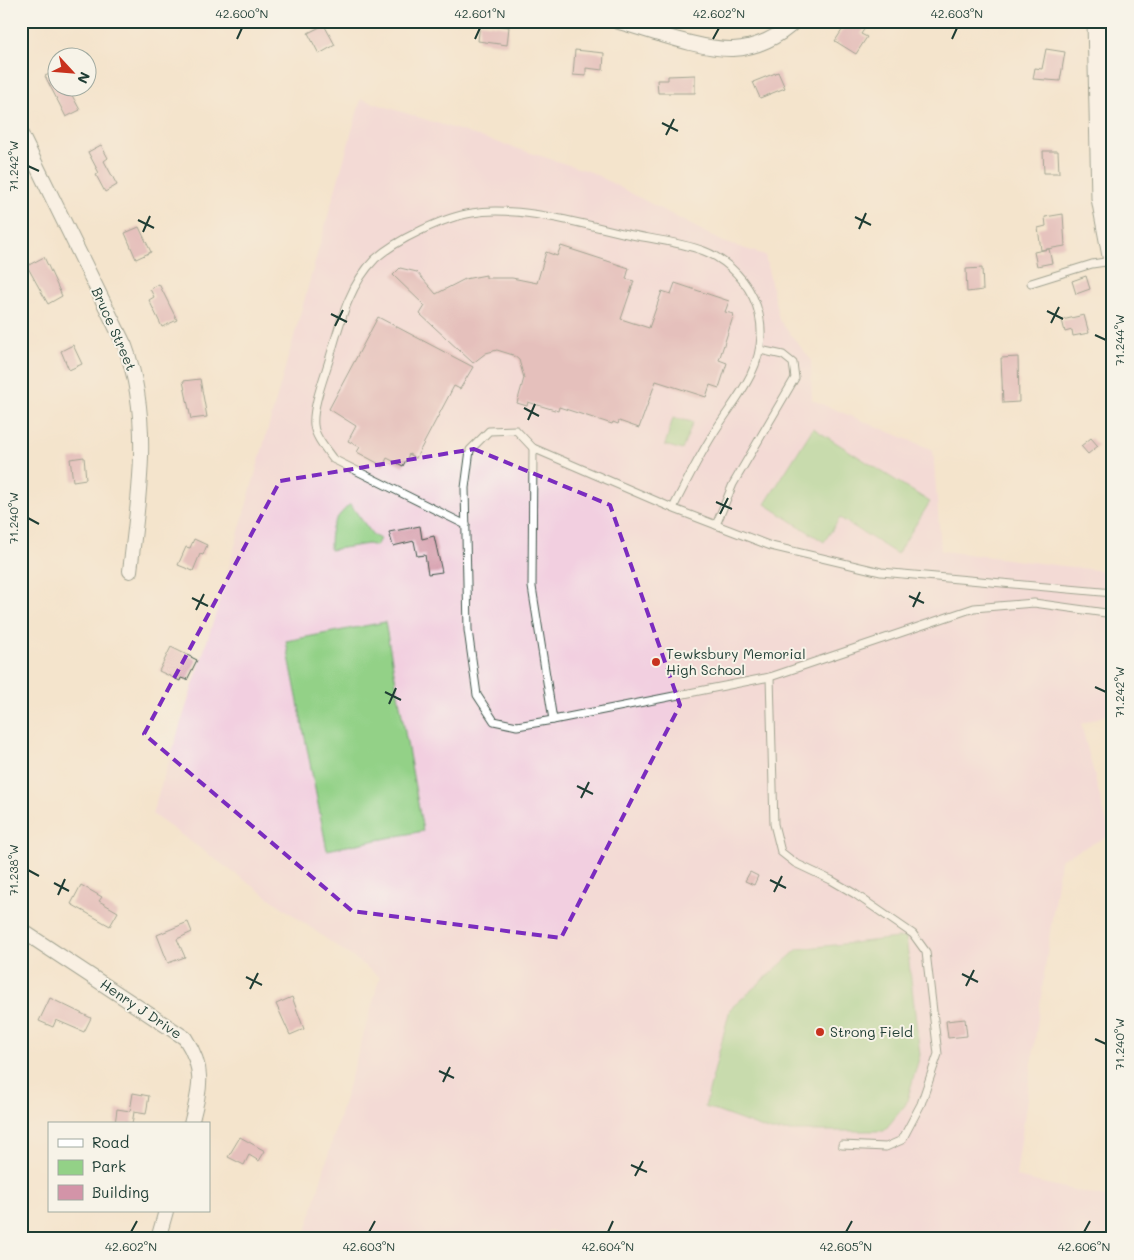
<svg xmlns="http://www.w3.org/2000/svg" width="1134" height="1260" font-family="Mali,sans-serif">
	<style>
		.built { fill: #f2cfe0 }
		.green { fill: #93d187; stroke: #59875e }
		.building { fill: #d394a8 }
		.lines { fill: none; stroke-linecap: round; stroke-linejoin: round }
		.lane-casing { stroke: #3f564b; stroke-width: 9 }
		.street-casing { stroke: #3f564b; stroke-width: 16 }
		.secondary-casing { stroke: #3f564b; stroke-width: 21 }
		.lane { stroke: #fff; stroke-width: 7 }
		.street { stroke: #fff; stroke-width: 14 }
		.secondary { stroke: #fff; stroke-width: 19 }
		.marked { fill: none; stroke: #7b2cbf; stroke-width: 4; stroke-dasharray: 10 6; stroke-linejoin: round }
		.ticks { fill: none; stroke: #1f3d34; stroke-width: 2 }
		.poi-dot { fill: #c8321e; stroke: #f7f3e8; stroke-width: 2 }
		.labels { text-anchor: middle; stroke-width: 4; stroke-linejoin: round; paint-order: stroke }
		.street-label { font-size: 14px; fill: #1f3d34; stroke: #f7f3e8 }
		.poi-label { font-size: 14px; fill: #1f3d34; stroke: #f7f3e8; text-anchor: start }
		.neatline { fill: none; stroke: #1f3d34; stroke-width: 2 }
		.ticks-label { font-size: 12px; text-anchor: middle; fill: #1f3d34 }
	</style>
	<rect width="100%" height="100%" fill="#f7f3e8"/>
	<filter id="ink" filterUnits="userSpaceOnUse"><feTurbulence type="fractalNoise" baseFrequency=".02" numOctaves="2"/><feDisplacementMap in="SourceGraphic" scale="10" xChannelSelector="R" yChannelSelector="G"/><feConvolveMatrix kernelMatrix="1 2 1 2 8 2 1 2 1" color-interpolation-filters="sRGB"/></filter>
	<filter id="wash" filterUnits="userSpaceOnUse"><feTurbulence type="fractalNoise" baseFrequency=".0096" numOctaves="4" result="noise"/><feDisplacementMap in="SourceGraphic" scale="20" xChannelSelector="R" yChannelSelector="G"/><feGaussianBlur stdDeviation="1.12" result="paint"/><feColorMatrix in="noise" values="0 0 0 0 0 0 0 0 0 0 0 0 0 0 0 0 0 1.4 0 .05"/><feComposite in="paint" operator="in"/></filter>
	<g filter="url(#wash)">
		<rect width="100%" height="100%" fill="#f4e4cc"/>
		<!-- built -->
		<path class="built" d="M361,99L591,172L723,242L765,255L779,320L811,360L812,400L933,450L941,551L1113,572V712L1081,724L1110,835L1060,860L1016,1177L1113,1199V1239H581L548,1230L545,1239H304L380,977L152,814L216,613Z"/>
		<!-- green -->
		<g class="green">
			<path d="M673,418L693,422L682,450L665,445Z"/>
			<path d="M813,428L930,502L897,554L840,518L824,542L765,504Z"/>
			<path d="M350,504L373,535L380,539L376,546L368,544L330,550C330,525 333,521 350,504Z"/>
			<path d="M385,622L423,831L327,850L286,641Z"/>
			<path d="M906,937L920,1055L906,1104L884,1131H771L705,1107L730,1009L798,949Z"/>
		</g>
		<g id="blocks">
			<!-- building -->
			<g class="building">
				<path d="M848,21H854L865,28L861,34L867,37L856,54L835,41Z"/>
				<path d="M480,23L509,27L507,45L478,41Z"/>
				<path d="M324,25L335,45L319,54L308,33Z"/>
				<path d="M1046,49L1065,52L1060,81L1033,79L1035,68L1042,69Z"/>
				<path d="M575,50L604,53L603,70L586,68V76L573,75Z"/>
				<path d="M58,70V88H68L80,110L66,117L45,76Z"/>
				<path d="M778,72L785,88L760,98L753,82Z"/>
				<path d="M695,75V93H658L657,80H668V76Z"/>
				<path d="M101,145L108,158L104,161L117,185L105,192L96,175L99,173L88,152Z"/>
				<path d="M1043,151H1058L1059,173H1044Z"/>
				<path d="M1063,214L1065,246L1041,250L1038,228L1046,226L1045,217Z"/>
				<path d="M139,227L151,252L136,259L125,233Z"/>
				<path d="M561,246L629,268L626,279L634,281L621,319L649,328L662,291L671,294L675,283L729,301L725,312L734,314L719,360L727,363L719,388L710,385L706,397L656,381L639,428L619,421L618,424L613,422L612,424L559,407L558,411L528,402L527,406L517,403L524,378L519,360L513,355L497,350L486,353L473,363L420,314L425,306L393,275L400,268L417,272L436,294L465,279L486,275V278H512L537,283L546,252L557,256Z"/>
				<path d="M1049,249L1052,263L1037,266L1034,252Z"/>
				<path d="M44,257L62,296L48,304L27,266Z"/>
				<path d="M982,268L983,290L967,292L966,269Z"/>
				<path d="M1086,276L1090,289L1076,294L1072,281Z"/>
				<path d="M159,284L177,320L162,327L149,300L154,297L150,289Z"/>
				<path d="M1084,315L1089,333L1073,336L1072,330L1065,332L1062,320Z"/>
				<path d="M378,317L473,367L460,389L454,386L416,458L409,454L403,466L387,458L383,466L357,452L360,447L348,441L356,426L329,409Z"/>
				<path d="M73,345L82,364L69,370L61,351Z"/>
				<path d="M1018,357L1019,402L1003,403L1001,358Z"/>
				<path d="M200,379L207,417L191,419L183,381Z"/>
				<path d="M1091,438L1098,446L1088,454L1081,446Z"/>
				<path d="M84,457L86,479L73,481L70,459Z"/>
				<path d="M420,526L422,539L434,536L442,572L428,574L425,555L417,556L414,541L393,546L389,532Z"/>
				<path d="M194,539L207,545L203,555L200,554L193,571L178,565L186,547L190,548Z"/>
				<path d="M171,647L197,660L187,680L181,678L180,681L159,671Z"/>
				<path d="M750,872L758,876L754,885L745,881Z"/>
				<path d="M81,885L102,897L99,901L118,912L110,926L71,904Z"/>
				<path d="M188,922L192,932L177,939L185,957L168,963L157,935Z"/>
				<path d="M292,997L304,1029L290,1035L276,1004Z"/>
				<path d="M50,998L91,1018L84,1032L56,1020L53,1027L39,1021Z"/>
				<path d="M965,1019L967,1036L948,1038L946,1021Z"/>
				<path d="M133,1093L149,1096L146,1114L134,1112L132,1124H115L117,1109L130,1111Z"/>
				<path d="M240,1137L265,1151L259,1161L249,1155L244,1165L228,1157Z"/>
			</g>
		</g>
	</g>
	<g filter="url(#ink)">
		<use href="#blocks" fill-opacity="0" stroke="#3f564b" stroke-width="1"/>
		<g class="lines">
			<defs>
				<g id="lane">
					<path d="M1031,283L1092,264L1112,261"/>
					<path d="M533,448L516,430L489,431L470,450L465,488L468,630L477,695L494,721L517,726L553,720"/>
					<path d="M466,525L333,459C326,449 315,437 314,425C312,407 325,375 330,357C340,323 349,285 375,259C396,240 444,217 472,213C517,205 582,224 627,234C652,239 680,242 704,251C712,254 723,261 730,267C749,284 762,308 761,335C760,374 734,400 715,431C699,456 686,482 673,508"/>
					<path d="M716,525L733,484L795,378L793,363L783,355L760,350"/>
					<path d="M1113,593L881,572L771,546L677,510L533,448L532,587L553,720L770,677L974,608L1034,603L1113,614"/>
					<path d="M770,677L774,824L781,852L795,863L831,880L855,894L913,934L926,952L938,1054L921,1104L902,1140L886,1147L842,1145"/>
				</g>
				<g id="street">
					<path d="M616,21C649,30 700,50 733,49C756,48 779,37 795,21"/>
					<path d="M21,134L125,346C152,419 139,496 130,571"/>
					<path d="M21,930L185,1038C206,1070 200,1089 191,1124"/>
					<path d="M158,1239L166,1211"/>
				</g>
				<path id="secondary" d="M1097,21L1101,198L1113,261"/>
			</defs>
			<!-- lane casing -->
			<use href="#lane" class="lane-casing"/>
			<!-- street casing -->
			<use href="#street" class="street-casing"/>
			<!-- secondary casing -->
			<use href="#secondary" class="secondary-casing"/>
			<!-- lane -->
			<use href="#lane" class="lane"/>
			<!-- street -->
			<use href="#street" class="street"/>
			<!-- secondary -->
			<use href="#secondary" class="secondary"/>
		</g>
	</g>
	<!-- marked area -->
	<path d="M0 0H1134V1260H0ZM474,449L610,505L680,705L561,938L352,911L144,734L280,481Z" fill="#f4e4cc" fill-opacity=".55" fill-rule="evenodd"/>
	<path class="marked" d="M474,449L610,505L680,705L561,938L352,911L144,734L280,481Z"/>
	<!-- ticks -->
	<path class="ticks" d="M237,39L242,28M475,39L480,28M713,39L719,28M952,39L957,28M662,123L678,131M666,135L674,119M28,166L39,171M855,217L871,225M138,220L154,228M859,229L866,213M143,232L150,216M1047,311L1063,319M331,314L347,322M1051,323L1059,307M335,326L343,310M1095,335L1106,340M524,408L539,416M528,420L535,404M716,502L732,509M720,514L728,498M28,518L39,524M909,596L924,603M192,598L208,606M913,607L920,592M196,610L204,594M1095,687L1106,692M385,692L401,700M389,704L396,688M577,786L593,794M581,798L589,782M28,870L39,876M770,880L786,888M54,883L69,891M774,892L782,876M58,895L65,879M962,974L978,982M246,977L262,985M966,986L974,970M250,989L258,973M1095,1039L1106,1044M439,1071L454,1078M443,1082L450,1067M631,1165L647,1172M635,1176L643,1161M131,1232L137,1221M369,1232L375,1221M608,1232L613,1221M846,1232L852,1221M1084,1232L1090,1221"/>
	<!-- markers -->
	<g class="poi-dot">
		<circle cx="656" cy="662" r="5"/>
		<circle cx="820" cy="1032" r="5"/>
	</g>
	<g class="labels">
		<!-- street labels -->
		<g class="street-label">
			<text transform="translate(114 329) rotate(66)" y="5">Bruce Street</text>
			<text transform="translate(141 1009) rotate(34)" y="5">Henry J Drive</text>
		</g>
		<!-- poi labels -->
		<g class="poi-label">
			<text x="666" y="659">Tewksbury Memorial<tspan x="666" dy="16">High School</tspan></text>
			<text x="830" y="1037">Strong Field</text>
		</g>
	</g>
	<!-- margin -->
	<rect width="1134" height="1260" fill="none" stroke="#f7f3e8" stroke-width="55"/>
	<!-- legend -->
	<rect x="48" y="1122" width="162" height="90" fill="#f7f3e8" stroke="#a1aaa0"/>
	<rect x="58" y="1139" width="25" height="8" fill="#ffffff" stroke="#a1aaa0"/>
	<text x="92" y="1148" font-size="15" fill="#1f3d34">Road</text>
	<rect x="58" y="1160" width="25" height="15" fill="#93d187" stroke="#a1aaa0"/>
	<text x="92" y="1172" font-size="15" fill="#1f3d34">Park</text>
	<rect x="58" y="1185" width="25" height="15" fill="#d394a8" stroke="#a1aaa0"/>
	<text x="92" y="1198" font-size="15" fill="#1f3d34">Building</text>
	<!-- north arrow -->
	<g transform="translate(72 72) rotate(116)"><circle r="24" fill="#f7f3e8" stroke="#a1aaa0"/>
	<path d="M0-4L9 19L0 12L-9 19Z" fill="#c8321e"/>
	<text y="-8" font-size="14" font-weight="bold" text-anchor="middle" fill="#1f3d34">N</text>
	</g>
	<rect x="28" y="28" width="1078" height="1204" class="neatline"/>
	<g class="ticks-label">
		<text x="242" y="18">42.600°N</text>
		<text x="480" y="18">42.601°N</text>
		<text x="719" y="18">42.602°N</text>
		<text x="957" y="18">42.603°N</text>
		<text transform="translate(14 166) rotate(-90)" y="4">71.242°W</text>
		<text transform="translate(1120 340) rotate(-90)" y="4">71.244°W</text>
		<text transform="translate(14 518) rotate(-90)" y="4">71.240°W</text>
		<text transform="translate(1120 692) rotate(-90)" y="4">71.242°W</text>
		<text transform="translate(14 870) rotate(-90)" y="4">71.238°W</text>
		<text transform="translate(1120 1044) rotate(-90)" y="4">71.240°W</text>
		<text x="131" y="1251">42.602°N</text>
		<text x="369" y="1251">42.603°N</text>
		<text x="608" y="1251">42.604°N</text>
		<text x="846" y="1251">42.605°N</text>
		<text x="1084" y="1251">42.606°N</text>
	</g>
</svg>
